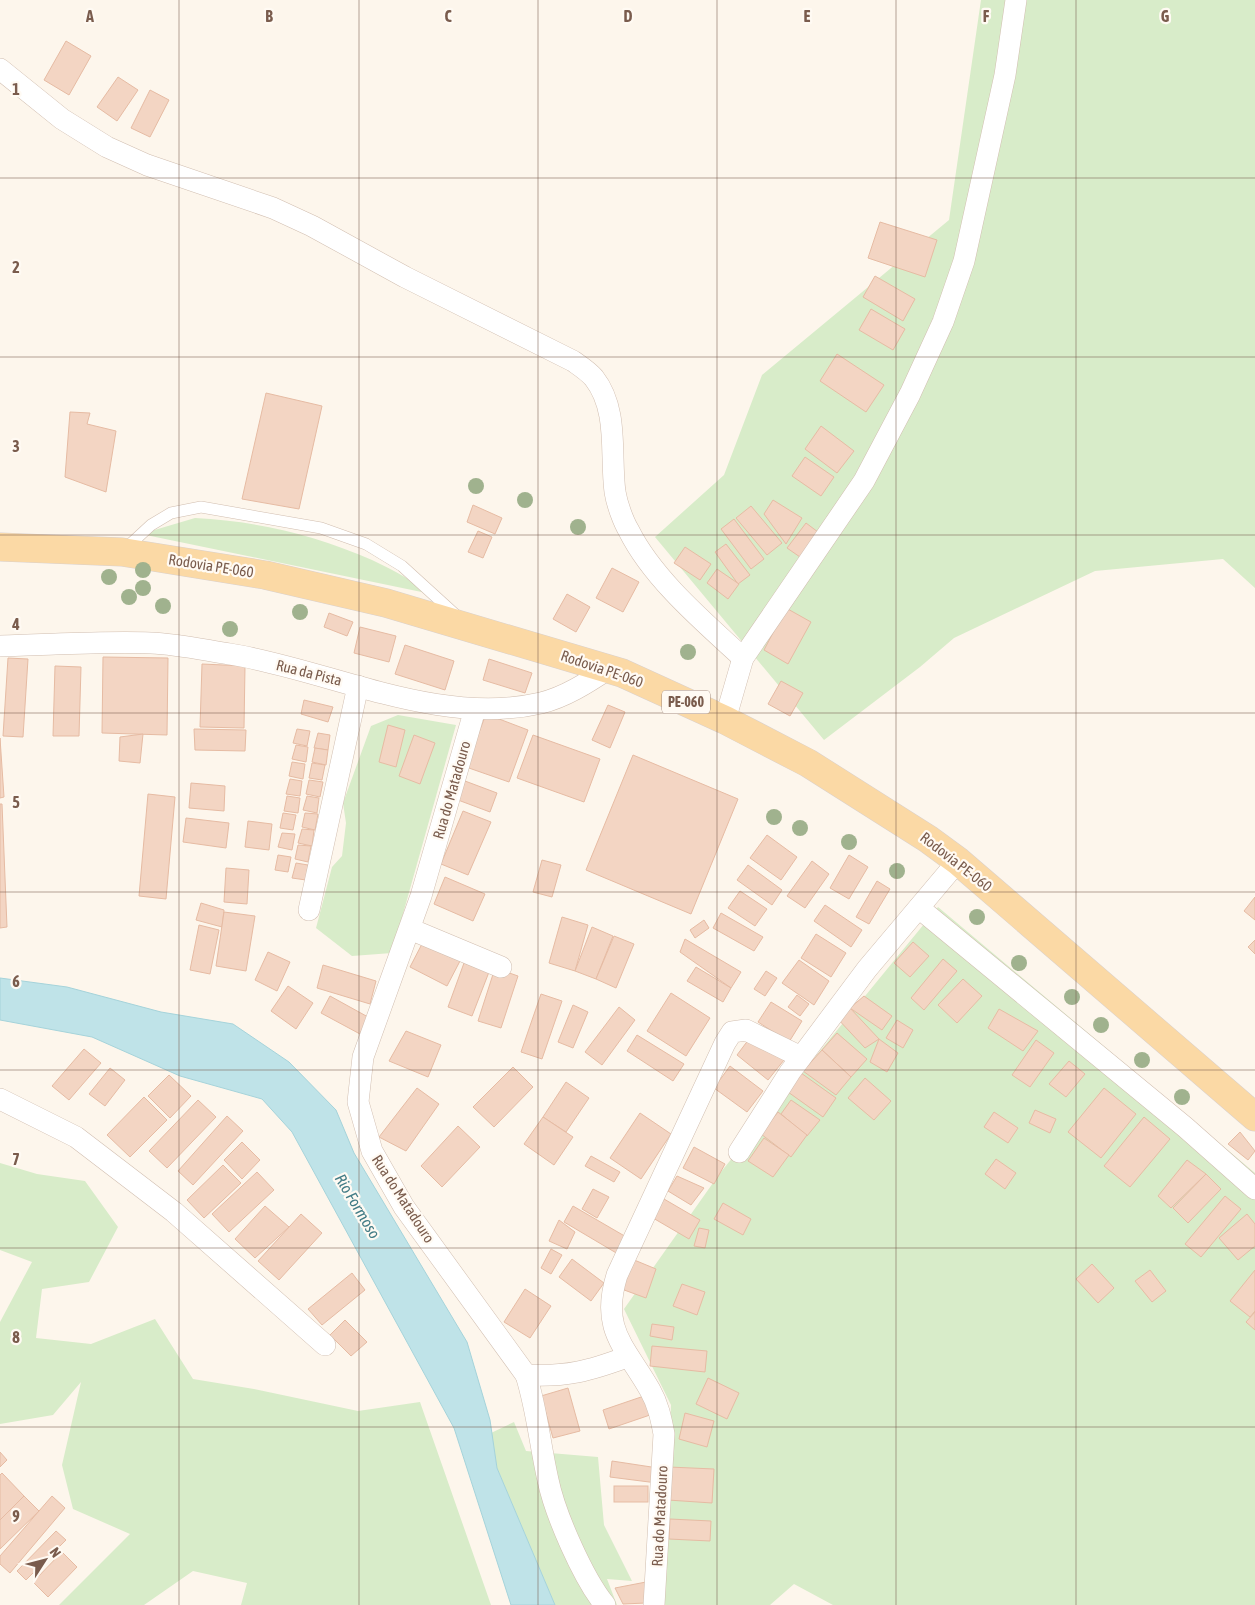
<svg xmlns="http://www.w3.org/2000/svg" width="1255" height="1605" font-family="'Asap Condensed',sans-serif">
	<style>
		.green { fill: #d8ecc9 }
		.water { fill: #bfe3e8; stroke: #a5d3da }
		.building { fill: #f3d5c3; stroke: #e6bba3 }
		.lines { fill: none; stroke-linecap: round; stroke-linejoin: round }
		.lane-casing { stroke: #d1beb0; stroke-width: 12 }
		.street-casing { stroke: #d1beb0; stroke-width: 22 }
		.primary-casing { stroke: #dad1cd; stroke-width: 29 }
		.lane { stroke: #fff; stroke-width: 11 }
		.street { stroke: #fff; stroke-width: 21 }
		.primary { stroke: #fbd9a5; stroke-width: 28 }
		.tree { fill: #a0b28e }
		.grid { fill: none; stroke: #7a5c4d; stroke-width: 1; stroke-opacity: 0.55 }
		.labels { text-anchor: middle; stroke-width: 4.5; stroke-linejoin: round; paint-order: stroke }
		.shield { fill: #fffaf3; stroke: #a28b7f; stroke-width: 1 }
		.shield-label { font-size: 14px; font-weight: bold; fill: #7a5c4d }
		.street-label { font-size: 15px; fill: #7a5c4d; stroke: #fffaf3 }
		.water-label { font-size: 16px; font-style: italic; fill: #437c86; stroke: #fffaf3 }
		.grid-label { font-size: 16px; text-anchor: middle; font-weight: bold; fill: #7a5c4d; stroke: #fffaf3; stroke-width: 4.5; stroke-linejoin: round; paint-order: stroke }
	</style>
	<rect width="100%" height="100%" fill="#fdf6ec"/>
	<!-- green -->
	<g class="green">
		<path d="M981,0H1255V588L1223,559L1095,571L954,638L920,667L824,740L655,537L724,475L762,375L949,220Z"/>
		<path d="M195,518C256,521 316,535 372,560C394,570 415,583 436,595L141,534Z"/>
		<path d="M398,715L456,725L392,953L352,956L316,928L332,867L342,856L346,823L343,803L371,726Z"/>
		<path d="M938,907L1255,1173V1605H833L794,1584L770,1605H663L671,1405L624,1309L720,1173Z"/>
		<path d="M0,1163L37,1174L85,1181L118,1227L89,1282L42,1289L36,1338L91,1344L155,1319L193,1379L254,1389L358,1411L420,1402L491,1605H241L247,1583L193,1571L144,1605H59L130,1534L73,1509L62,1465L81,1382L53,1415L0,1424V1322L32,1262L0,1250Z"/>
		<path d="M514,1422L526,1451L598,1457L604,1525L632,1581L607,1579L617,1605H555L497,1468L491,1433Z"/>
	</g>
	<!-- water -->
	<path class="water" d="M0,978L67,987L161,1012L233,1024L289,1062L336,1110L354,1153L467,1342L490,1420L497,1468L555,1605H511L454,1428L292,1132L262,1099L180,1076L92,1037L0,1020Z"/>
	<!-- building -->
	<g class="building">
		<path d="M66,41L91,56L69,95L44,80Z"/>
		<path d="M118,77L138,90L117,121L97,107Z"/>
		<path d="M150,90L169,100L150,137L131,128Z"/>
		<path d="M880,222L937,240L925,277L868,258Z"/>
		<path d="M875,276L915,299L903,321L863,297Z"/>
		<path d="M871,309L905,329L893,350L859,330Z"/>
		<path d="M837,354L884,385L866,412L820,381Z"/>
		<path d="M266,393L322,406L299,509L242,499Z"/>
		<path d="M70,412L90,413L87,424L116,431L106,492L65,477Z"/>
		<path d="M821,426L854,451L837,473L805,449Z"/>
		<path d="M805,457L834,477L821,496L792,476Z"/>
		<path d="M773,500L802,518L786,544L764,514Z"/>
		<path d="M473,505L502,518L495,534L467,522Z"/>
		<path d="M751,506L782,543L767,555L736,518Z"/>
		<path d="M734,519L764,559L751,569L721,529Z"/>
		<path d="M806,523L818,532L800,557L787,548Z"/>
		<path d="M478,531L492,537L483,558L468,552Z"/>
		<path d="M726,544L750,575L738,584L715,552Z"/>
		<path d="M685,547L711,564L700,580L674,563Z"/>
		<path d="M612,568L639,582L623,612L596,598Z"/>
		<path d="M717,569L739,584L728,599L707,583Z"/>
		<path d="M567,594L590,607L576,632L553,619Z"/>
		<path d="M786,608L811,622L788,664L764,650Z"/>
		<path d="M329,613L353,622L347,636L324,627Z"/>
		<path d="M360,627L396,636L389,662L354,653Z"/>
		<path d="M405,645L454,661L445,690L395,674Z"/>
		<path d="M103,657L168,658L167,735L102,733Z"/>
		<path d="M8,658L28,659L23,737L3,736Z"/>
		<path d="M489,659L532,673L525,693L483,680Z"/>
		<path d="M202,664L245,666L244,728L200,727Z"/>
		<path d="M55,666L81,667L79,736H53Z"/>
		<path d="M781,681L803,693L790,716L768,704Z"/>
		<path d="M304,700L333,707L328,722L301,714Z"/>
		<path d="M608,705L625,712L610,748L592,740Z"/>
		<path d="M486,714L528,730L509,782L466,767Z"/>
		<path d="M388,725L405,730L396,767L379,762Z"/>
		<path d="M194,729L246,730L245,751L195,750Z"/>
		<path d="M297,729L310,731L307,746L293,743Z"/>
		<path d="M318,733L330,735L328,750L314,748Z"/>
		<path d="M143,734L140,763L119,761L120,737Z"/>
		<path d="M414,735L435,743L420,784L399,776Z"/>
		<path d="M533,735L600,759L584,802L517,778Z"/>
		<path d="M0,738L4,797L0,798Z"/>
		<path d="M296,745L308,747L306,762L292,759Z"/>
		<path d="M315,748L328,750L326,765L312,762Z"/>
		<path d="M633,755L738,799L691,914L586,870Z"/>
		<path d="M292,762L305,764L303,779L289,776Z"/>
		<path d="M312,763L325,765L322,780L309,778Z"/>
		<path d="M290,779L302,781L300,796L286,794Z"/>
		<path d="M309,780L323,782L320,797L306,794Z"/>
		<path d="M465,781L497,793L490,812L458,800Z"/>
		<path d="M191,783L225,786L224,811L189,808Z"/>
		<path d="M148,794L175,797L166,899L139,896Z"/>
		<path d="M287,796L300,798L298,813L284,811Z"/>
		<path d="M307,796L319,798L317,813L303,810Z"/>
		<path d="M0,804H2L7,927L0,928Z"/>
		<path d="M463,811L491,822L468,875L441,864Z"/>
		<path d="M283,813L296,815L293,830L280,828Z"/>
		<path d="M305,813L318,814L315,830L302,827Z"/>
		<path d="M186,818L229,823L226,848L183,842Z"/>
		<path d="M248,821L272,824L269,850L245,847Z"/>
		<path d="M302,829L314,830L312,846L298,843Z"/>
		<path d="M282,833L295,834L292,850L278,847Z"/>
		<path d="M767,835L797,857L781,880L750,858Z"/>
		<path d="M298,845L311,846L308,862L295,859Z"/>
		<path d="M278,855L291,857L288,872L275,870Z"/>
		<path d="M849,855L868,867L849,899L830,888Z"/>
		<path d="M542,860L561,865L552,897L533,892Z"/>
		<path d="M812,861L829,874L805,908L787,896Z"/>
		<path d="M296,863L308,865L306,880L292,878Z"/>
		<path d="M748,865L782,890L772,905L737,880Z"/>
		<path d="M226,868L249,870L247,904L224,902Z"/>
		<path d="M445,877L485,894L473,921L434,904Z"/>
		<path d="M877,881L890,889L869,924L856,917Z"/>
		<path d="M740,891L767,909L755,926L728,908Z"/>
		<path d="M1255,897V920L1244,911Z"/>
		<path d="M201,903L224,910L222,927L196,920Z"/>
		<path d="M825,905L862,930L851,947L814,921Z"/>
		<path d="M224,912L255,916L246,971L216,966Z"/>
		<path d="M721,913L763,937L754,951L713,928Z"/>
		<path d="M562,917L588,925L575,971L549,963Z"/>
		<path d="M704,920L709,928L695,938L690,930Z"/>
		<path d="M199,925L219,930L210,974L190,970Z"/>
		<path d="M592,927L613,936L596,979L575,971Z"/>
		<path d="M816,934L846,953L831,977L801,958Z"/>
		<path d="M614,936L634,944L616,988L596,979Z"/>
		<path d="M685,939L741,972L731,988L680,952Z"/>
		<path d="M1255,940V954L1248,947Z"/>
		<path d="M423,942L460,961L447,986L410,967Z"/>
		<path d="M913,942L929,956L910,977L894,963Z"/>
		<path d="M268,952L290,962L277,991L255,980Z"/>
		<path d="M943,959L957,971L924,1010L911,998Z"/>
		<path d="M799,960L829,981L814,1005L782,983Z"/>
		<path d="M464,963L489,972L472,1016L448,1007Z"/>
		<path d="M323,965L376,981L370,1004L317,988Z"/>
		<path d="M696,967L731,988L723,1002L687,981Z"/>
		<path d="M495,968L518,976L501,1028L478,1021Z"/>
		<path d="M766,971L777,978L765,996L754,989Z"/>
		<path d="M963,979L982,996L957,1023L938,1005Z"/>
		<path d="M288,986L313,1003L296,1029L271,1011Z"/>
		<path d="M671,993L710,1018L686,1056L647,1031Z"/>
		<path d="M541,994L562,1001L542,1059L521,1052Z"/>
		<path d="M797,995L809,1004L800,1016L788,1007Z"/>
		<path d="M330,996L368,1017L360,1034L321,1013Z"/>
		<path d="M864,996L892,1016L882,1030L850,1008Z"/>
		<path d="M771,1002L802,1021L789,1042L758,1022Z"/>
		<path d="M573,1005L588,1012L573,1048L558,1042Z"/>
		<path d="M619,1007L635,1020L602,1065L585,1052Z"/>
		<path d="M850,1008L879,1039L865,1048L836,1017Z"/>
		<path d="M999,1009L1038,1031L1023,1051L988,1028Z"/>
		<path d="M897,1020L913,1030L903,1048L886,1038Z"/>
		<path d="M406,1031L441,1045L428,1077L389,1061Z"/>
		<path d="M837,1033L867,1059L851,1077L822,1050Z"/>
		<path d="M637,1035L684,1064L673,1081L627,1051Z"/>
		<path d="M752,1035L784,1060L768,1080L737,1055Z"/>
		<path d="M879,1039L898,1053L887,1072L870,1062Z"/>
		<path d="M1036,1040L1054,1053L1030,1087L1012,1075Z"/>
		<path d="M84,1049L101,1063L69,1100L52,1086Z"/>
		<path d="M822,1050L851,1077L836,1095L803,1071Z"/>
		<path d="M1069,1061L1085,1074L1066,1097L1049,1084Z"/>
		<path d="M730,1066L763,1091L747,1112L714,1088Z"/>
		<path d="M513,1067L533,1087L494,1127L473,1107Z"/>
		<path d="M110,1068L125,1080L105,1106L89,1094Z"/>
		<path d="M801,1073L836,1098L823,1117L788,1092Z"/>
		<path d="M169,1075L191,1096L170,1118L148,1096Z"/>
		<path d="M865,1078L891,1101L874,1120L848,1098Z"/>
		<path d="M566,1082L589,1098L566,1132L543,1117Z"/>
		<path d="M417,1088L439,1104L406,1151L379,1137Z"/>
		<path d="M1104,1088L1136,1114L1101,1158L1068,1132Z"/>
		<path d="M144,1097L167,1120L130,1157L107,1135Z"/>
		<path d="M198,1100L216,1117L167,1168L149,1151Z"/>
		<path d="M791,1100L820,1120L807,1136L781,1114Z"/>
		<path d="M1035,1110L1056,1119L1050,1133L1029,1123Z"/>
		<path d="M778,1112L807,1135L791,1157L761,1134Z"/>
		<path d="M994,1112L1018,1128L1008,1143L984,1127Z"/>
		<path d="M640,1113L671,1134L641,1179L610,1158Z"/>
		<path d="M227,1116L243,1131L193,1185L178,1171Z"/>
		<path d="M543,1117L573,1137L554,1165L524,1144Z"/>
		<path d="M1144,1117L1170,1139L1130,1187L1104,1166Z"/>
		<path d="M458,1126L480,1147L442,1187L421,1166Z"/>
		<path d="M1240,1132L1255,1151L1248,1160L1228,1144Z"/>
		<path d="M764,1138L789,1155L773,1177L748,1161Z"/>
		<path d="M242,1142L260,1160L242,1179L224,1160Z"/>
		<path d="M694,1147L725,1164L714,1184L683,1168Z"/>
		<path d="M591,1156L620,1172L614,1182L585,1166Z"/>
		<path d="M996,1159L1016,1173L1005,1189L985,1174Z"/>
		<path d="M1187,1160L1206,1174L1171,1208L1158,1196Z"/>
		<path d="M223,1165L241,1183L204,1218L187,1200Z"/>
		<path d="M257,1172L274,1190L229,1232L212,1214Z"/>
		<path d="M1206,1174L1221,1189L1188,1223L1173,1208Z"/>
		<path d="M677,1176L704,1188L691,1205L668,1191Z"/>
		<path d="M593,1189L609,1197L597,1218L582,1209Z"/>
		<path d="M1225,1196L1241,1209L1201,1257L1185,1244Z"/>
		<path d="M664,1199L700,1220L689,1239L653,1218Z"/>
		<path d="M723,1203L751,1219L743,1235L714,1219Z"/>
		<path d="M265,1206L289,1227L255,1258L235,1239Z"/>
		<path d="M573,1206L628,1238L618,1254L564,1222Z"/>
		<path d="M301,1214L322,1233L279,1280L258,1261Z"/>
		<path d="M1247,1214L1255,1224V1246L1238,1260L1219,1238Z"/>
		<path d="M559,1220L575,1232L567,1249L549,1241Z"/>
		<path d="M699,1228L709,1230L705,1248L694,1246Z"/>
		<path d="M551,1249L562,1255L551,1274L541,1268Z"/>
		<path d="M627,1257L656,1269L646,1298L616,1287Z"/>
		<path d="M572,1259L604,1283L591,1301L559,1277Z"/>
		<path d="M1092,1264L1114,1288L1098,1303L1076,1279Z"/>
		<path d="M1150,1270L1166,1291L1152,1302L1135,1281Z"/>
		<path d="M1255,1270V1311L1250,1317L1230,1301Z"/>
		<path d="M352,1273L365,1290L322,1325L308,1309Z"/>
		<path d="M682,1284L705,1292L697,1315L673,1306Z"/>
		<path d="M525,1289L551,1306L530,1338L504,1322Z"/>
		<path d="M1255,1312V1330L1246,1322Z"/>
		<path d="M345,1320L367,1342L351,1356L330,1335Z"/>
		<path d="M652,1324L674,1327L672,1340L650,1336Z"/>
		<path d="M652,1346L707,1351L705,1372L650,1366Z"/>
		<path d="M708,1378L739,1393L727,1419L696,1404Z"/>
		<path d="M568,1388L580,1431L553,1438L541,1396Z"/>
		<path d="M644,1396L650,1415L609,1429L603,1410Z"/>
		<path d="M685,1413L714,1421L707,1447L679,1439Z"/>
		<path d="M0,1452L7,1460L0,1467Z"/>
		<path d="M612,1461L658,1468L657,1483L610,1477Z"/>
		<path d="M669,1467L714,1469L712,1503L668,1500Z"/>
		<path d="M2,1473L24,1496L0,1520V1475Z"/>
		<rect x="614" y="1486" width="34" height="16"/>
		<path d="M24,1496L39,1511L0,1549V1520Z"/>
		<path d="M52,1496L65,1508L10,1573L0,1564V1556Z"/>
		<path d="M670,1519L711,1521L710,1541L669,1539Z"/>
		<path d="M56,1531L66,1540L26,1580L17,1571Z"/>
		<path d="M62,1552L77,1567L48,1597L33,1582Z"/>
		<path d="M646,1582V1603L623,1604L615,1588Z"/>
	</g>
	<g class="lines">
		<defs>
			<path id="lane" d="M124,550L151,525L171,513L201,507L321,528L366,544L402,566L458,617"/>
			<g id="street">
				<path d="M0,69L62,119L107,147L147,165L273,208L312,226L405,277L573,361C580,366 588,371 594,378C619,410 610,454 615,492C617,504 623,521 629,531C653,579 704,622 743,658"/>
				<path d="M0,646C50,645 101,641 151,643C177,644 204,650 230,654C330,670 438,727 541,703C565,697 587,683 608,669"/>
				<path d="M475,709L421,896L363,1057L358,1102L372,1151L404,1207L526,1375C537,1410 540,1445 548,1480C555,1514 583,1578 605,1605"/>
				<path d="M725,720L743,658L864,481L910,394L943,322L964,261L1005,75L1016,0"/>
				<path d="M919,908L1185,1127L1255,1189"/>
				<path d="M309,910L358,686"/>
				<path d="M410,929L501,967"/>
				<path d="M0,1099L76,1137L174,1212L325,1345"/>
				<path d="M739,1152L790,1072L867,969L958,861"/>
				<path d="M526,1375C567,1377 589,1371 627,1357"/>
				<path d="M654,1605L664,1434C661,1418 658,1404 650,1390C625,1346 600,1330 617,1275L725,1043L732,1032L746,1030L801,1057"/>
			</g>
			<path id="primary" d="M0,547L122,552L265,575L386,603L622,673L725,720L808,763L928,839L958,861L1255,1117"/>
		</defs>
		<!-- lane casing -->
		<use href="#lane" class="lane-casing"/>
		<!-- street casing -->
		<use href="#street" class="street-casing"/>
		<!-- primary casing -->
		<use href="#primary" class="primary-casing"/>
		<!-- lane -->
		<use href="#lane" class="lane"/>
		<!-- street -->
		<use href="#street" class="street"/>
		<!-- primary -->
		<use href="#primary" class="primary"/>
	</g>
	<!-- trees -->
	<g class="tree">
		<circle cx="476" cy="486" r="8"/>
		<circle cx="525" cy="500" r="8"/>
		<circle cx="578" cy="527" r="8"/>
		<circle cx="143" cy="570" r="8"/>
		<circle cx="109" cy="577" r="8"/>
		<circle cx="143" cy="588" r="8"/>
		<circle cx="129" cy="597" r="8"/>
		<circle cx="163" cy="606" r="8"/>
		<circle cx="300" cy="612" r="8"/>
		<circle cx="230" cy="629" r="8"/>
		<circle cx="688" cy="652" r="8"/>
		<circle cx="774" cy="817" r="8"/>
		<circle cx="800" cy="828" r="8"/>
		<circle cx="849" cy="842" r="8"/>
		<circle cx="897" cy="871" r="8"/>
		<circle cx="977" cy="917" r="8"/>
		<circle cx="1019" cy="963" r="8"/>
		<circle cx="1072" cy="997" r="8"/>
		<circle cx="1101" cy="1025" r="8"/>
		<circle cx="1142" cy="1060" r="8"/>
		<circle cx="1182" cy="1097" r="8"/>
	</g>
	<!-- grid -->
	<path class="grid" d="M179,0V1605M359,0V1605M538,0V1605M717,0V1605M896,0V1605M1076,0V1605M0,178H1255M0,357H1255M0,535H1255M0,713H1255M0,892H1255M0,1070H1255M0,1248H1255M0,1427H1255"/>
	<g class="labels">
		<!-- shield labels -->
		<rect class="shield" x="662" y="690.5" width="48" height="23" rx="4"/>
		<g class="shield-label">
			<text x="686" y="707">PE-060</text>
		</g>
		<!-- street labels -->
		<g class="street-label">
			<text transform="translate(211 566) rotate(9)" y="5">Rodovia PE-060</text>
			<text transform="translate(602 669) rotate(19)" y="5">Rodovia PE-060</text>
			<text transform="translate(309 673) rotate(14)" y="5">Rua da Pista</text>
			<text transform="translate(452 790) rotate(-74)" y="5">Rua do Matadouro</text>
			<text transform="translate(956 862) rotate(38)" y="5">Rodovia PE-060</text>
			<text transform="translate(403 1199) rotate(57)" y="5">Rua do Matadouro</text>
			<text transform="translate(660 1516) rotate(-87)" y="5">Rua do Matadouro</text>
		</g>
		<!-- water labels -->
		<g class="water-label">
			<text transform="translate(358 1206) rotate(59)" y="6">Rio Formoso</text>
		</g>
	</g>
	<g class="grid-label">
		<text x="90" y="22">A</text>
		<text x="269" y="22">B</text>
		<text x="448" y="22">C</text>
		<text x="628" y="22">D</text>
		<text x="807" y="22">E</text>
		<text x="986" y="22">F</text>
		<text x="1165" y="22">G</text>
		<text x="16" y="95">1</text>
		<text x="16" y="273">2</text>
		<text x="16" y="452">3</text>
		<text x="16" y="630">4</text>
		<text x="16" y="808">5</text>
		<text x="16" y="987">6</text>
		<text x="16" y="1165">7</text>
		<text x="16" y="1343">8</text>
		<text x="16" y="1522">9</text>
	</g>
	<!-- north arrow -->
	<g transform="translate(45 1560) rotate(54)" stroke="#fffaf3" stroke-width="4" paint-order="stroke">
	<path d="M0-4L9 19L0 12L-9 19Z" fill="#7a5c4d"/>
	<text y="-8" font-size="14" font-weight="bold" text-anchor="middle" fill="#7a5c4d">N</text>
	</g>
</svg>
